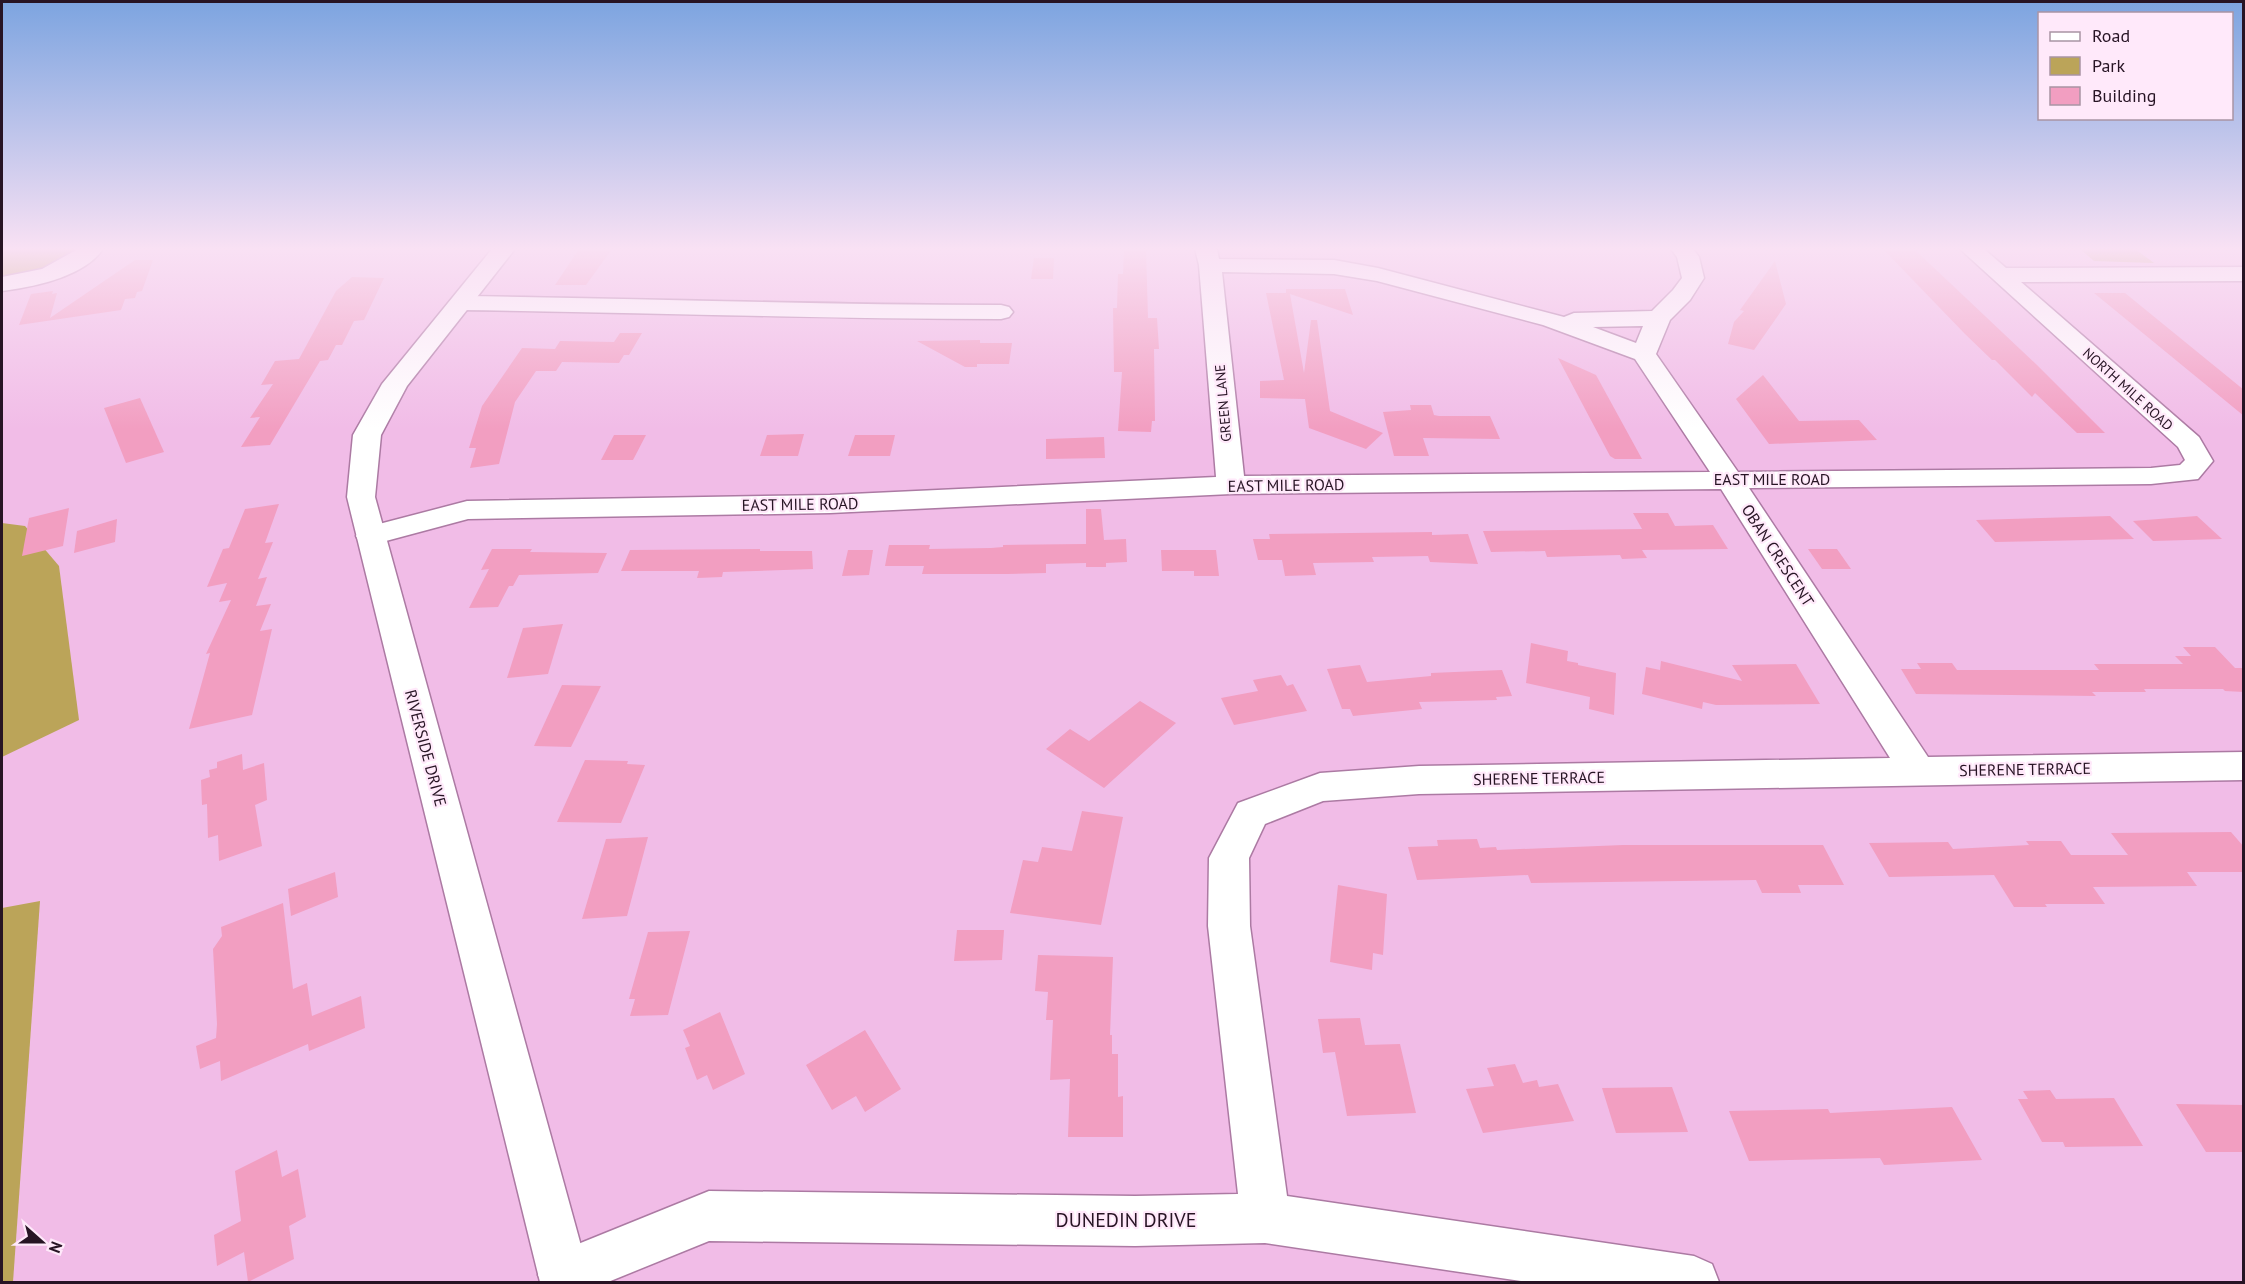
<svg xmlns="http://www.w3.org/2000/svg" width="2245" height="1284" font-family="'PT Sans',sans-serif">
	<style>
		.green { fill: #bba459 }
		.building { fill: #f29ec1 }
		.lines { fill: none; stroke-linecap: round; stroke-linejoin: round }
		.minor-casing { stroke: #ac7aa3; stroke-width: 3 }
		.major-casing { stroke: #ac7aa3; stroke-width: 3 }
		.minor { fill: #fff; fill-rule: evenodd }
		.major { fill: #fff; fill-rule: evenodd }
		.labels { text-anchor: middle; stroke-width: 4.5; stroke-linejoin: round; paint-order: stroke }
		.far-street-label { font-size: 14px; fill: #271424; stroke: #ffe9fa }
		.street-label { font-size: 16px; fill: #271424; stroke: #ffe9fa }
		.near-street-label { font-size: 20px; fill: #271424; stroke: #ffe9fa }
	</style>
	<rect width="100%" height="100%" fill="#f1bce7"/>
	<!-- green -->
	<g class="green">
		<path d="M2,249H82L54,268L2,279Z"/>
		<path d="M2080,249H2135L2154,263L2094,261Z"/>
		<path d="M2,523L25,526L59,566L79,720L2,757Z"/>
		<path d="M40,901L13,1282H2V908Z"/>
	</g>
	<!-- building -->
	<g class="building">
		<path d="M579,249H612L586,285H555Z"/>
		<path d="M1124,249H1146L1148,318H1157L1159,349H1154L1155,421H1152L1151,432L1118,431L1122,372H1114L1113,308H1117L1118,274H1123Z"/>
		<path d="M1883,249H1914L2037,365L2105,433H2077L2035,393L2032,397L1995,360H1992L1965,334Z"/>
		<path d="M1034,258H1054L1053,279H1031Z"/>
		<path d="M135,260H153L142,291L137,292L135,298L125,299L121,310L19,325L31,294L53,291L52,294L57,293L50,318Z"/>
		<path d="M1775,261L1786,304L1754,350L1728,344L1734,322L1744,311L1740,310Z"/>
		<path d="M352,277L384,278L364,320L354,321L342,345H336L328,360L320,361L270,445L241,447L260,417L250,418L273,384L261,385L275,361L299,359L336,291Z"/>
		<path d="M1286,289H1345L1353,315L1290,294L1304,373L1311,320H1317L1330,411L1383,433L1366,449L1309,428L1305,399L1260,398V381L1284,380L1266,293H1286Z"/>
		<path d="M2094,293H2125L2244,390V416Z"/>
		<path d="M620,333H642L629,355H624L619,363L562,362L556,371H536L515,402L499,464L470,468L476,448H469L482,406L522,348L555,349L560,341L614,342Z"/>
		<path d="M980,340V343H1012L1009,364H977V367H965L917,341Z"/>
		<path d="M1558,358L1596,375L1642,459H1615L1610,456Z"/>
		<path d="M1763,375L1799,421L1859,420L1877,440L1769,444L1736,399Z"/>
		<path d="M140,398L164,452L126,463L104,408Z"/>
		<path d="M1410,405H1431L1434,415L1439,416H1490L1500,439L1423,438L1429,456H1394L1383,412L1411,410Z"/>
		<path d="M804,434L798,456H760L767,435Z"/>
		<path d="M614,435H646L633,460H601Z"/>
		<path d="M855,435H895L890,456H848Z"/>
		<path d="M1104,437L1105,458L1046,459V439Z"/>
		<path d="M279,504L265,543L273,542L258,579L267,577L256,606L271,604L260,631L272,629L252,715L189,729L210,653L206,654L231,600L219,602L227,583L207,587L223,549L229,548L245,509Z"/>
		<path d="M69,508L63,546L22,556L29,518Z"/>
		<path d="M1086,509H1101L1104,540L1126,539L1127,562L1106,563V567H1086V563L1046,564V573L1007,574H922L924,566H885L889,545H930L929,549L991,548L1003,547V545L1086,544Z"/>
		<path d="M1633,513H1668L1675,526L1713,525L1728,549L1642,550L1647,558L1622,559L1620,555L1547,557L1545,551L1491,552L1483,531L1642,529Z"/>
		<path d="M2110,516L2134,539L1995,542L1976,520Z"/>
		<path d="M2197,516L2222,539L2153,541L2133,521Z"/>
		<path d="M117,519L115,542L74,553L77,531Z"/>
		<path d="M1432,532V535L1468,534L1478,564L1430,562L1428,556L1372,557L1374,562L1313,563L1316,575L1285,576L1282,560H1258L1253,539H1270L1269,534Z"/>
		<path d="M492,549H532L530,552L607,553L598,573L519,575L513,586H509L498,607L469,608L489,569L481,570Z"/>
		<path d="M760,549V551H812L813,569L723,572L722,577L697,578L699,571H621L630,550Z"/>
		<path d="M1808,549H1837L1851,569H1822Z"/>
		<path d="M848,550H873L869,575L842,576Z"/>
		<path d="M1161,550H1216L1219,576H1194V571H1162Z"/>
		<path d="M563,624L548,674L507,678L523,628Z"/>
		<path d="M1531,643L1568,651L1567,661L1578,663V665L1616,673L1614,715L1589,709L1590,697L1526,683Z"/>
		<path d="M2183,647H2215L2235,668H2244V692L2225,691L2223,689H2144L2146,692H2092L2096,696L1916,694L1901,669H1921L1917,663H1952L1957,670H2099L2094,664H2183L2175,656H2191Z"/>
		<path d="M1661,661L1742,681L1732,665L1796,664L1820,704L1716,705L1703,702L1702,709L1642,694L1646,667L1660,670Z"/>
		<path d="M1360,665L1367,682L1431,676V673L1502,670L1512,696L1496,697L1497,700L1419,702L1422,709L1353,716L1350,709H1342L1327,669Z"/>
		<path d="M1281,675L1287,686L1293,684L1307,711L1234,725L1221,698L1258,691L1253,680Z"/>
		<path d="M562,685L601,686L571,747L534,746Z"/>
		<path d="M1140,701L1176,723L1104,788L1046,749L1070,729L1089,741Z"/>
		<path d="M242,754L243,770L264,763L267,800L255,805L262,846L219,861L218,835L208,838L207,804L202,805L201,780L210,777L209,770L217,768V762Z"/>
		<path d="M585,760L628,761L627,764L645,765L621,823L557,822Z"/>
		<path d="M1082,811L1123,817L1101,925L1010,913L1023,860L1038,862L1042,847L1072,851Z"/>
		<path d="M2231,832L2244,847V872H2187L2197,886L2093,887L2105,904H2045L2047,907H2014L1994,875L1889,877L1869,843L1948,842L1953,849L2029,845L2026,841H2061L2071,855H2128L2111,833Z"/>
		<path d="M648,837L627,916L582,919L606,839Z"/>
		<path d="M1477,839L1480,848L1496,847L1497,850L1623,845H1823L1844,885H1798L1801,893H1762L1756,880L1531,883L1528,875L1417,880L1408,847L1438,846L1437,840Z"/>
		<path d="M335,872L338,897L291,916L288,889Z"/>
		<path d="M1338,885L1387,894L1383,955L1373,953L1372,970L1330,962Z"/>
		<path d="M283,903L293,989L307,983L312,1016L361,996L365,1028L309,1051L308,1044L221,1081L220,1061L200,1069L196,1046L216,1038L217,1024L213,949L222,936L221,927Z"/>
		<path d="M957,930H1004L1002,960L954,961Z"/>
		<path d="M690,931L668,1015L630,1016L635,999H629L648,932Z"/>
		<path d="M1038,955L1113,957L1110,1035H1112V1054H1118V1097L1123,1096V1137H1068L1070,1079L1050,1080L1053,1020H1046L1048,992L1035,991Z"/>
		<path d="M720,1012L745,1074L713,1090L707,1075L697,1080L685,1048L690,1046L683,1030Z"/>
		<path d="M1360,1018L1365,1045L1400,1044L1416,1113L1347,1116L1335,1052L1323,1053L1318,1019Z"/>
		<path d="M865,1030L901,1089L865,1112L856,1096L832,1110L806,1065Z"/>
		<path d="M1515,1064L1523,1083L1537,1080L1539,1087L1558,1084L1574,1121L1483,1133L1466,1089L1494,1086L1487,1068Z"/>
		<path d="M1672,1087L1688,1132L1616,1133L1602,1088Z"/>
		<path d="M2050,1090L2056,1099L2114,1098L2143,1146L2065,1147L2063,1142H2042L2018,1099H2028L2023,1091Z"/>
		<path d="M2176,1104L2244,1105V1152H2206Z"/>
		<path d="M1952,1107L1982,1160L1884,1165L1880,1158L1749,1161L1729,1111L1828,1109L1830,1113Z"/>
		<path d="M277,1150L282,1177L298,1169L306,1217L289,1226L294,1259L248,1282L244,1252L217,1266L214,1235L241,1221L235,1171Z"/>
	</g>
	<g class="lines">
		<defs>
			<g id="minor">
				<path d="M78,249H103C84,277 33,287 2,291V277L42,269Z"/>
				<path d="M1195,249H1217L1219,259L1334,260L1378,268L1564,317L1574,313L1652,311L1673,290L1682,278L1677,257L1671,249H1693L1699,257L1704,278L1690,300L1670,320L1656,354L1738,472L2151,468L2180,465L2185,460L2178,447L1960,249H1984L2006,268L2244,267V281L2021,282L2199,437L2213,461L2198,479L2151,484L1749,488L1928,757L2244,752V780L1419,794L1323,801L1265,824L1249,858L1250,926L1287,1196L1694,1256L1712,1264L1719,1282H1527L1265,1243L1135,1246L709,1241L608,1282H542L538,1275L546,1257L709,1191L1135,1196L1238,1194L1208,926L1209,858L1238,803L1320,773L1419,766L1890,758L1721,489L1231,494L830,513L468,519L371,545L360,543L356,536L360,529L467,501L830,495L1216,477L1199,265ZM1222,272L1334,274L1377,281L1543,325L1635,359L1710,472L1244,476ZM1643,326L1636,343L1593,327Z"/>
				<path d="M461,296C641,298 821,305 1001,305L1009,307L1013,312L1009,317L1001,319C821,319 641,312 461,310L453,308L449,303L453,298Z"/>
			</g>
			<path id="major" d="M492,249H515L407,386L381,435L375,497L591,1282H540L347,497L353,435L382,384Z"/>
		</defs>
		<!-- minor casing -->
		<use href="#minor" class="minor-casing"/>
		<!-- major casing -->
		<use href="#major" class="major-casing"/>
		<!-- minor -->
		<use href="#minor" class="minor"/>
		<!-- major -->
		<use href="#major" class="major"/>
	</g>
	<!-- sky -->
	<linearGradient id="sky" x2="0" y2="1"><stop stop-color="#7ca4e0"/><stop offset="0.58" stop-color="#f9e1f4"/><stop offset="1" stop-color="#f9e1f4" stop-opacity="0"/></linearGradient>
	<rect width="2245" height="429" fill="url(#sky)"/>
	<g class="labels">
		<!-- far-street labels -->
		<g class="far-street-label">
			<text transform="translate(2128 389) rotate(42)" y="5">NORTH MILE ROAD</text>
			<text transform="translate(1223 403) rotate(-95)" y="5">GREEN LANE</text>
		</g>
		<!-- street labels -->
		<g class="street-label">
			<text x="1772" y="485">EAST MILE ROAD</text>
			<text transform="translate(1286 485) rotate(-1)" y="6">EAST MILE ROAD</text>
			<text transform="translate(800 504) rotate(-1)" y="6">EAST MILE ROAD</text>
			<text transform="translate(1778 555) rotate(57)" y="6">OBAN CRESCENT</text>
			<text transform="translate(426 748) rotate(75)" y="6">RIVERSIDE DRIVE</text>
			<text transform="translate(2025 769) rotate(-1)" y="6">SHERENE TERRACE</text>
			<text transform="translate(1539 778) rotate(-1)" y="6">SHERENE TERRACE</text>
		</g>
		<!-- near-street labels -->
		<g class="near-street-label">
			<text x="1126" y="1227">DUNEDIN DRIVE</text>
		</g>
	</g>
	<!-- border -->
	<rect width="2245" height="1284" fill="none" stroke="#271424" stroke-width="6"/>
	<!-- legend -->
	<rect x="2038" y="12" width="195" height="108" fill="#ffe9fa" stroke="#a994a4" stroke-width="1.5"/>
	<rect x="2050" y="32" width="30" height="9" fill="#ffffff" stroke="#a994a4" stroke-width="1.5"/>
	<text x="2092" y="42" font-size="18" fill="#271424">Road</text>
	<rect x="2050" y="57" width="30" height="18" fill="#bba459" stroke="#a994a4" stroke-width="1.5"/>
	<text x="2092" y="72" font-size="18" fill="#271424">Park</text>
	<rect x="2050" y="87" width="30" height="18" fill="#f29ec1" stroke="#a994a4" stroke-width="1.5"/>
	<text x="2092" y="102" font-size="18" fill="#271424">Building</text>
	<!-- north arrow -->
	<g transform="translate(42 1242) rotate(111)" stroke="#ffe9fa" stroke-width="4.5" paint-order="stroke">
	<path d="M0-4.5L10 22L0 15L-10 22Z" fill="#271424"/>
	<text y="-9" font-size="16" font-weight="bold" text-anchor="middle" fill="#271424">N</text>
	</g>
</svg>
